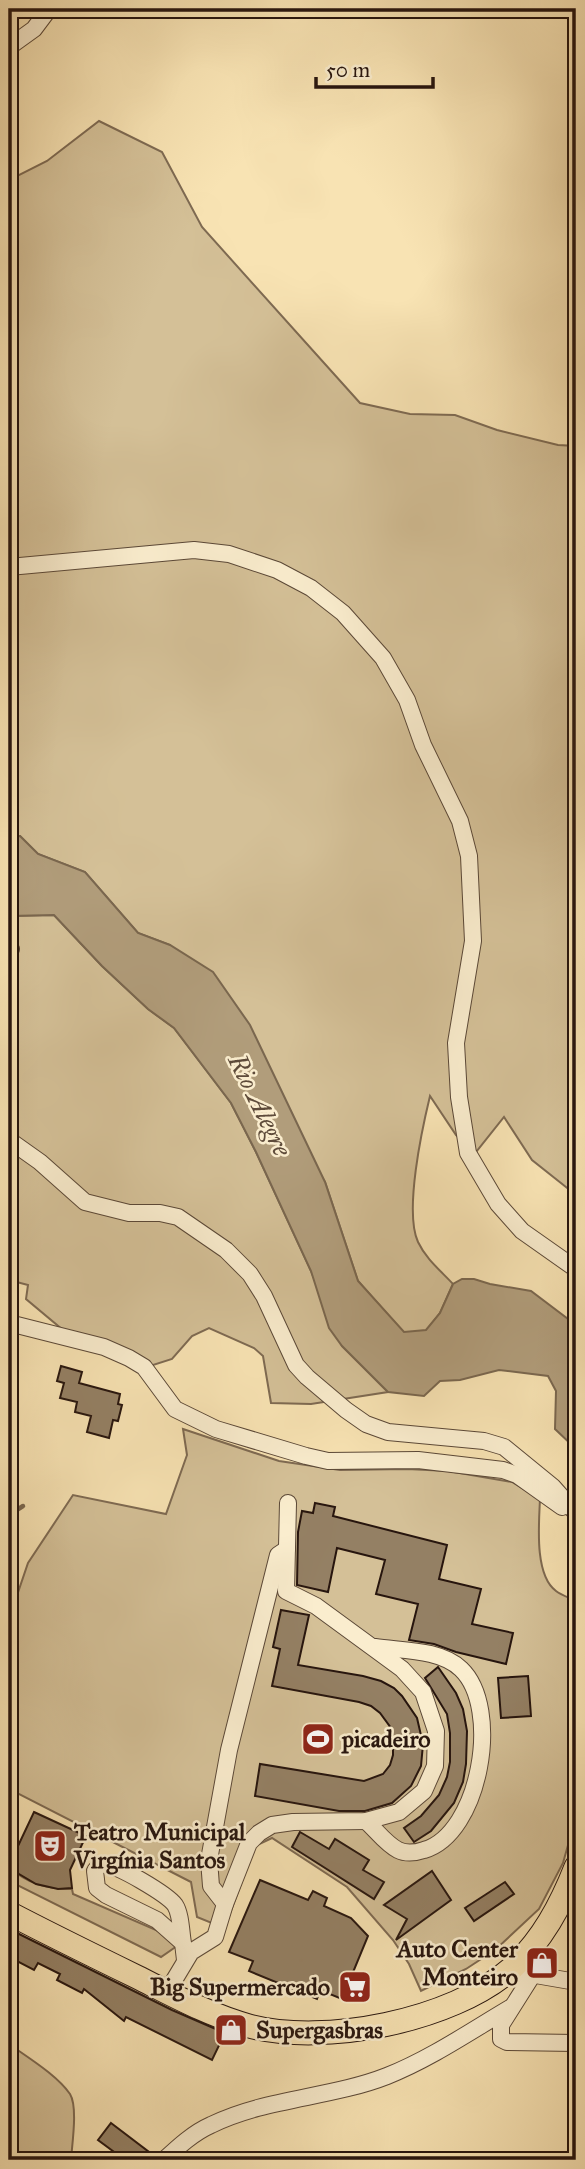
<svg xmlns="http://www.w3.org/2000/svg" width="585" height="2169" font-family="'IM FELL Great Primer',serif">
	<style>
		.green { fill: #d4c097; stroke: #7e6a52; stroke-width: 2 }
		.water { fill: #b19d7b; stroke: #7a674f; stroke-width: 2 }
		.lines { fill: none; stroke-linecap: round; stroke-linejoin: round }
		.stream { stroke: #7a674f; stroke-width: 4.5 }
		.building { fill: #948064; stroke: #27150e; stroke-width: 2 }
		.minor-casing { stroke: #5b4837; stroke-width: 18 }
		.highway-casing { stroke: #27150e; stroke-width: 25 }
		.minor { stroke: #faedce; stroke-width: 16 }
		.highway { stroke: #f8e3b3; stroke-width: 23 }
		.labels { text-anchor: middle; stroke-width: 5; stroke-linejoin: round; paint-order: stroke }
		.poi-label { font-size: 24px; font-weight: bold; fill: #27150e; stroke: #faedce; text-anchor: start }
		.water-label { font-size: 26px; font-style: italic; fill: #5e4b3a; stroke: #faedce }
	</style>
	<rect width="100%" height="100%" fill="#f8e3b3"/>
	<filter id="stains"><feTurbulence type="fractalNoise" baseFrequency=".00286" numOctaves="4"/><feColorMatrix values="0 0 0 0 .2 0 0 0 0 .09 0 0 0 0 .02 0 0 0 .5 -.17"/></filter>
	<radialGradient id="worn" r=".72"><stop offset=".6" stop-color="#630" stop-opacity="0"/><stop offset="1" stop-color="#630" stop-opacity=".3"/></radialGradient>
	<!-- green -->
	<g class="green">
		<path d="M99,121L162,152L202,227L360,403L410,414L455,415L497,430L558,445L576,446V1195L532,1160L504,1117L476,1152L456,1135L430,1096C422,1129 404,1212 418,1242C426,1259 441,1271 453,1284L440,1313L426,1331L404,1333L358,1281L325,1182L170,945L138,933L85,872L38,854L20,836L9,837V180L47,161Z"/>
		<path d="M54,915L102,966L148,1009L174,1028L231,1103L256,1152L311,1271L342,1346L388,1392L311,1404L271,1403L263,1356L254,1348L209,1328L192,1336L172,1359L150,1366L81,1345L26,1299L28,1285L9,1280V916Z"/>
		<path d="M183,1429L279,1461L340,1470L407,1469L448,1471L512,1482L540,1499C539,1523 534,1575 556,1591C561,1595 570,1598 576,1601V1796L572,1831L563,1863L539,1909L495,1950L466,1969L421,1991L409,1964L393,1940L347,1887L272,1838L255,1846L222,1935L212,1923L197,1917L191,1882L9,1789V1619L28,1563L73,1495L166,1514L187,1455Z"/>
		<path d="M9,1867C28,1884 46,1889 72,1889L73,1894L163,1933L177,1946L161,1957L9,1881Z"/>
		<path d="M9,2044C27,2057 57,2075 70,2094C78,2107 72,2144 71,2160H9Z"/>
	</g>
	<!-- water -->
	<path class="water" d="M20,836L38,854L85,872L138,933L170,945L213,972L250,1025L325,1182L358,1281L404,1332L426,1330L440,1313L453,1284L462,1279H474L490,1284L531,1291L576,1325V1449L555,1429L556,1391L548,1376L499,1370L460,1380L440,1381L424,1396L388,1392L342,1346L329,1328L311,1271L256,1152L231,1103L174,1028L148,1009L102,966L54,915L9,916V837Z"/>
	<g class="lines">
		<!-- stream -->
		<path class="stream" d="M9,1515L23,1506"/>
	</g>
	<!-- building -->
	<g class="building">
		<path d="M61,1366L82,1372L79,1383L120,1394L118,1404L122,1405L118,1421L113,1420L109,1438L87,1432L91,1416L75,1412L77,1402L60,1398L64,1383L57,1381Z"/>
		<path d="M315,1503L335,1507L333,1516L447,1545L439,1579L481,1589L472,1624L513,1633L506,1664L456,1652L434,1644L409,1640L418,1604L376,1594L385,1560L337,1548L328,1592L297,1585L298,1532L302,1511L313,1513Z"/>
		<path d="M281,1610L309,1615L298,1665L363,1676L381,1681L394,1688L402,1696L417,1718L423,1744L421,1766L411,1786L392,1803L365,1811H339L255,1796L260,1764L364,1781L383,1774L390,1765L393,1755V1736L391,1728L380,1713L371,1706L359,1702L272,1686L280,1649L273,1647Z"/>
		<path d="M438,1667L456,1693L463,1709L467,1731L466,1764L463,1782L454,1803L431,1831L414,1842L404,1828L421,1816L439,1795L447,1777L450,1762V1733L447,1714L425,1678Z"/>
		<path d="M528,1676L531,1716L501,1718L498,1678Z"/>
		<path d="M34,1812L86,1836L70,1870L72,1888L58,1889L36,1884L19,1874L9,1865V1852L18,1846Z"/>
		<path d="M300,1832L329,1849L335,1839L369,1860L363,1870L384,1882L374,1899L292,1847Z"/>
		<path d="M432,1871L451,1900L396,1940L407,1919L384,1905Z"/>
		<path d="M260,1880L308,1900L313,1891L327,1898L324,1906L351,1918L368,1936L342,1999L320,1990L317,1999L249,1971L253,1961L229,1952Z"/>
		<path d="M505,1882L514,1894L474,1921L465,1908Z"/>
		<path d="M9,1929L172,2010L225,2033L212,2060L126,2017L124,2021L84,1989L82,1993L57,1980L60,1974L38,1963L34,1970L9,1957Z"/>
		<path d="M111,2123L149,2152L142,2160H125L98,2140Z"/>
	</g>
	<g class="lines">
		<defs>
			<g id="minor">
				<path d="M9,47L34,29L49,9"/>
				<path d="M9,567L194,550L229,554L277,570L311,588L343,613L383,658L407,700L423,745L460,821L469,856L473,941L456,1043L459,1097L468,1153L498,1204L522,1231L576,1269"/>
				<path d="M9,948L11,949"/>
				<path d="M9,1140L40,1162L85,1202L129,1213H160L178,1217L226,1250L250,1274L264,1296L296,1365L307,1377L346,1410L366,1424L388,1432L484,1441L504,1447L553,1487L576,1513"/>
				<path d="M9,1323L104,1347L129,1358L144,1367L175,1409L216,1429L306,1456L328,1461L418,1460L503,1470L517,1475L562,1507"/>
				<path d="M366,1821C376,1830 386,1844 398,1850C406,1854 415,1853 424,1850C480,1834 502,1708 461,1669C440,1649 402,1651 375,1647"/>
				<path d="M225,1904L211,1886L209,1860L229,1750L278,1555L287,1549"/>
				<path d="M183,1943C181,1932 181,1914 175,1905C168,1895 115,1863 103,1864C99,1865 98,1867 95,1871L97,1888L106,1895L157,1920L183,1943L185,1960"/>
				<path d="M524,1973L576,1982"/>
				<path d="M532,1976L501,2025V2039L507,2042L576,2043"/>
				<path d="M167,1992L191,1952L215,1937L225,1904L249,1843L259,1833L272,1825L293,1822L366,1821L399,1812L424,1791L435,1766L436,1731L423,1692L402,1669L372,1647L316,1606L286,1591L288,1503"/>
				<path d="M164,2160C178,2147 193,2133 211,2125C266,2098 331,2098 387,2076C430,2059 471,2031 510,2008"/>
			</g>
			<path id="highway" d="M9,1913C51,1935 94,1956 137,1977C173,1995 209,2015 249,2026C324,2046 452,2021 511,1969C542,1941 561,1905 576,1867"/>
		</defs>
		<!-- minor casing -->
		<use href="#minor" class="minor-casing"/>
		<!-- highway casing -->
		<use href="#highway" class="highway-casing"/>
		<!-- minor -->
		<use href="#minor" class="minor"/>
		<!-- highway -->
		<use href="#highway" class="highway"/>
	</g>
	<!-- icons -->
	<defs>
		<symbol id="stadium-square" viewBox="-11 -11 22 22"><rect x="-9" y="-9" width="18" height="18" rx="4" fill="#8f2418" stroke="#faedce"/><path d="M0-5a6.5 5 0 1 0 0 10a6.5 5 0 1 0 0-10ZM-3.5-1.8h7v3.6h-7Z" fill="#fff"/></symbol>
		<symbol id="theatre-square" viewBox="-11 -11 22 22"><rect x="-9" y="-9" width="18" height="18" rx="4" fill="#8f2418" stroke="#faedce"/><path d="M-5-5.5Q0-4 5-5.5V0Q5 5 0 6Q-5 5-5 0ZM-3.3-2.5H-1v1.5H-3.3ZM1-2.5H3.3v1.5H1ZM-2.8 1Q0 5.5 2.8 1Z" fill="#fff"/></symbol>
		<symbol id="shop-square" viewBox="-11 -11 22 22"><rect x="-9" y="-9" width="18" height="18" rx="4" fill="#8f2418" stroke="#faedce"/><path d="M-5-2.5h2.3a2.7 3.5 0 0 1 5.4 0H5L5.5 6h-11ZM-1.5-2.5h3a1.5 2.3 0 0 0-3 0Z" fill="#fff"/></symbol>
		<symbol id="supermarket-square" viewBox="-11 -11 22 22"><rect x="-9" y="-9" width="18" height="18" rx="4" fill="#8f2418" stroke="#faedce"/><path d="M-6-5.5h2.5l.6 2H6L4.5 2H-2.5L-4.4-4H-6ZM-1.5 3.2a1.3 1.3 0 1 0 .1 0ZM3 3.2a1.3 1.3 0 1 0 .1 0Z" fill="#fff"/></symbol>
	</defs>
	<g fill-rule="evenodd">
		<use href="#stadium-square" x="299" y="1720" width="38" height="38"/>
		<use href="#theatre-square" x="31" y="1827" width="38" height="38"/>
		<use href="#shop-square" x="523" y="1944" width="38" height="38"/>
		<use href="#supermarket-square" x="336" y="1968" width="38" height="38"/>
		<use href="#shop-square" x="212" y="2011" width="38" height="38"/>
	</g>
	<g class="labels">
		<!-- poi labels -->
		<g class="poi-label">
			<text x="342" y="1747">picadeiro</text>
			<text x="74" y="1840">Teatro Municipal<tspan x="74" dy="28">Virgínia Santos</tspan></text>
			<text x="518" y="1957" text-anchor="end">Auto Center<tspan x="518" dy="28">Monteiro</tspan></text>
			<text x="330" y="1995" text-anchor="end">Big Supermercado</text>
			<text x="256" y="2038">Supergasbras</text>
		</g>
		<!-- water labels -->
		<g class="water-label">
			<text transform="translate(260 1105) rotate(64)" y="9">Rio Alegre</text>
		</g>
	</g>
	<!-- margin -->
	<rect width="585" height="2169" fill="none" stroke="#f8e3b3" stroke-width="35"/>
	<rect x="10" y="10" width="564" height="2148" fill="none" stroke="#27150e" stroke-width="3.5"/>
	<rect x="18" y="18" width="550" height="2134" fill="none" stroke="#27150e" stroke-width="2"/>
	<!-- scale -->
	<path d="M316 77v10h117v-10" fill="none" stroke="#27150e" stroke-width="3.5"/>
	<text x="326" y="77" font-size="21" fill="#27150e" stroke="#faedce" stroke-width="5" paint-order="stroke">50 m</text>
	<rect width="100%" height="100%" filter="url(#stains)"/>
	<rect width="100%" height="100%" fill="url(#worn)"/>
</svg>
